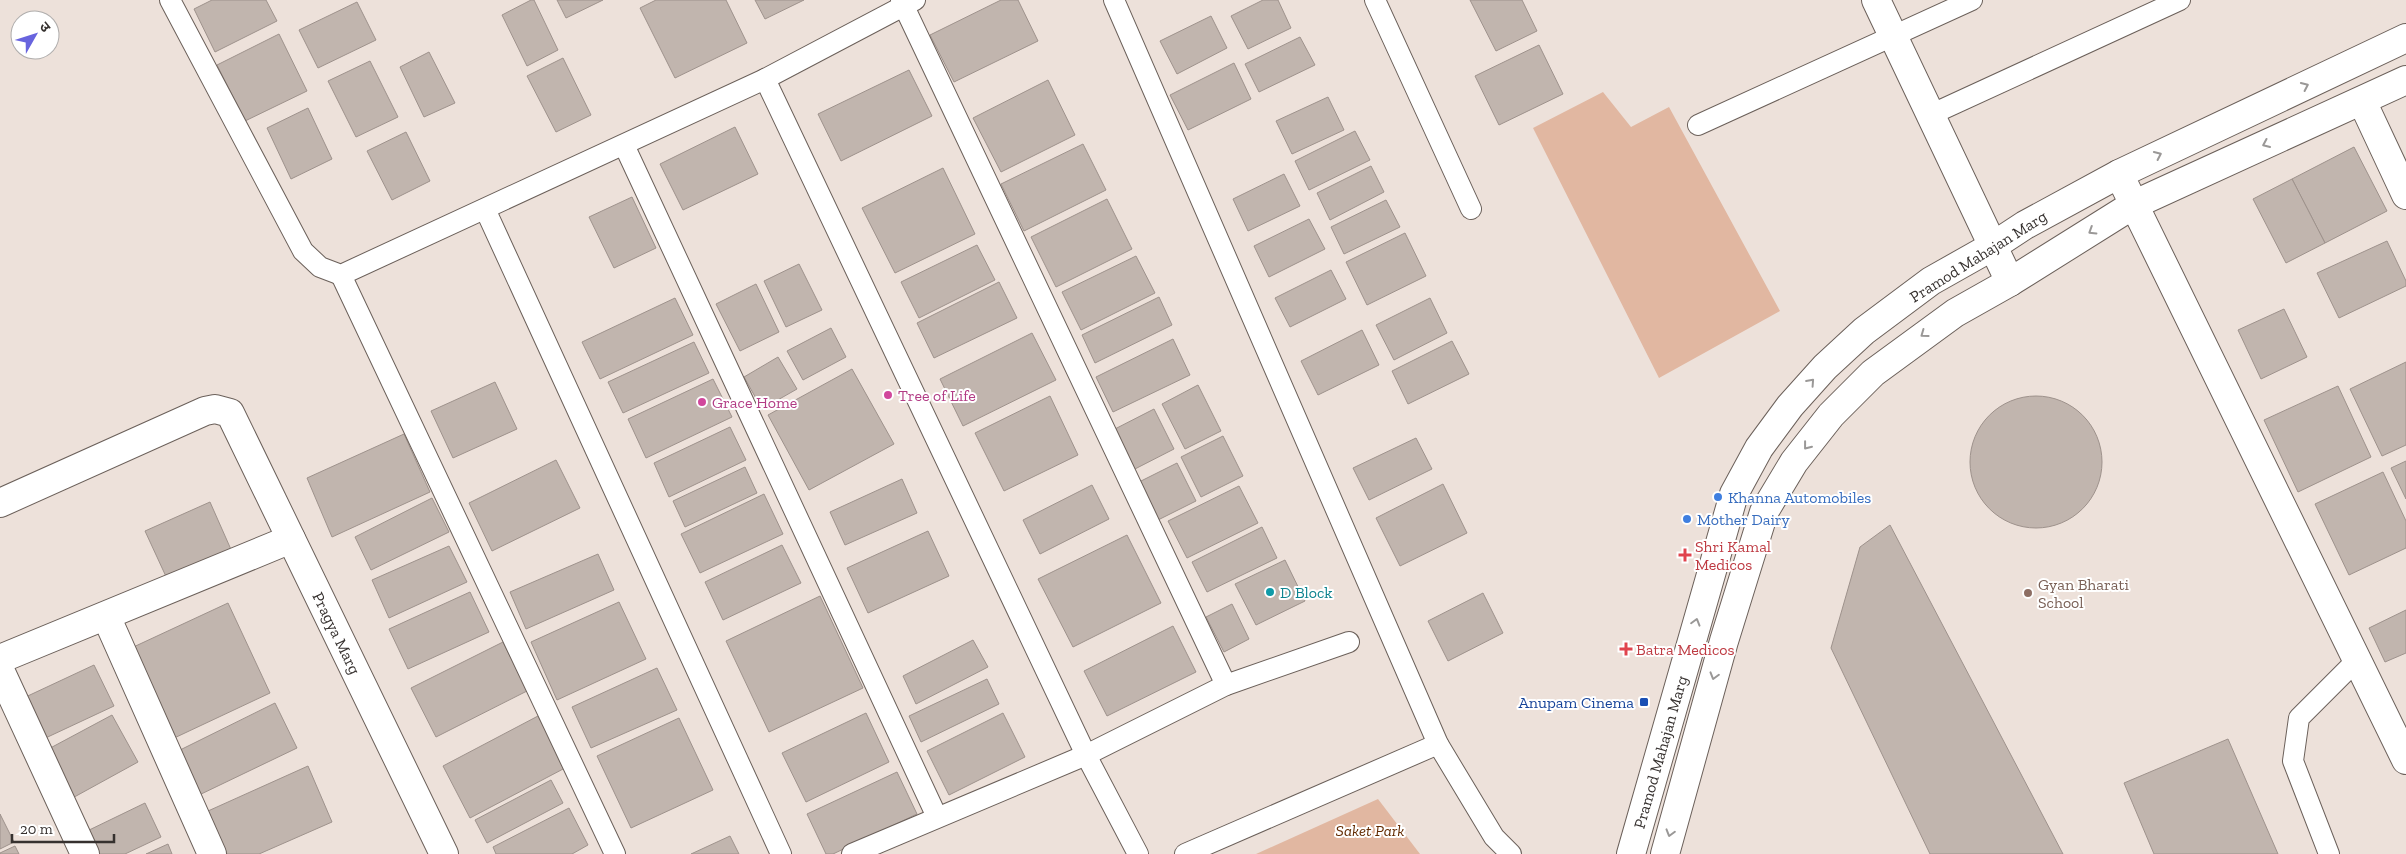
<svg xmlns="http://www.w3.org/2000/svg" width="2406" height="854" font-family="'Zilla Slab','Noto Sans Devanagari',serif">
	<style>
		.green { fill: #e1b7a1 }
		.building { fill: #c1b5ae; stroke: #9e928c }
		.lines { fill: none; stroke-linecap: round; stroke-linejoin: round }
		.service-casing { stroke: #6b605a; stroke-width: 22 }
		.minor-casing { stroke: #6b605a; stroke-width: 30 }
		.tertiary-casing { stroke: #6b605a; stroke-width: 30 }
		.service { stroke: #fff; stroke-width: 20 }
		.minor { stroke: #fff; stroke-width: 28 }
		.tertiary { stroke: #fff; stroke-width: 28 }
		.oneway { stroke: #9a9897 }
		.hotel-dot { fill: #d1479c; stroke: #fff; stroke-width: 2 }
		.shop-dot { fill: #3f7fe0; stroke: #fff; stroke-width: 2 }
		.health-dot { fill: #e0444e; stroke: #fff; stroke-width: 2 }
		.culture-dot { fill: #0f9aa8; stroke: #fff; stroke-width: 2 }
		.education-dot { fill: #8d6e63; stroke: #fff; stroke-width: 2 }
		.transit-dot { fill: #1a4fb4; stroke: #fff; stroke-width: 2 }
		.labels { text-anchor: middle; stroke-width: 4; stroke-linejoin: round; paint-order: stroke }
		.street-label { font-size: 16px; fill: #36312f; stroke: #fff }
		.hotel-label { font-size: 16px; fill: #b23c85; stroke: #fff; text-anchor: start }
		.shop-label { font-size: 16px; fill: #366cbe; stroke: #fff; text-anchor: start }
		.health-label { font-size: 16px; fill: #be3a42; stroke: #fff; text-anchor: start }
		.education-label { font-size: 16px; fill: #785e54; stroke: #fff; text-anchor: start }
		.culture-label { font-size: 16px; fill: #0d838f; stroke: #fff; text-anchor: start }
		.transit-label { font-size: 16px; fill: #164399; stroke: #fff; text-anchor: end }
		.park-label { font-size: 16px; font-style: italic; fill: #622a00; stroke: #fff }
	</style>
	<rect width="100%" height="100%" fill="#ede1da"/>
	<!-- green -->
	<g class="green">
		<path d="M1603,92L1631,127L1669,107L1780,311L1659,378L1533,128Z"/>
		<path d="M1378,799L1420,854H1256Z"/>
	</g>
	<!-- building -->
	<g class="building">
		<path d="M212,0H266L277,21L215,52L194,9Z"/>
		<path d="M531,0H534L558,50L527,66L502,15Z"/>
		<path d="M557,0H603L566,18Z"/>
		<path d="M656,0H726L747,43L675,78L640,8Z"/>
		<path d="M755,0H804L765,19Z"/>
		<path d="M1001,0H1018L1038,41L954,82L930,35Z"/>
		<path d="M1263,0H1278L1291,28L1248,49L1231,16Z"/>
		<path d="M1470,0H1522L1537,31L1496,51Z"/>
		<path d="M357,2L376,40L318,68L299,30Z"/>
		<path d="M1211,16L1227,48L1177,74L1160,41Z"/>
		<path d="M279,34L307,91L245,121L217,65Z"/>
		<path d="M1300,37L1315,65L1259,92L1245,64Z"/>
		<path d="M1539,45L1563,94L1499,125L1475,76Z"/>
		<path d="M429,52L455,103L424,117L400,67Z"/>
		<path d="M563,58L591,115L556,132L527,76Z"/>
		<path d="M370,61L398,117L356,137L328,81Z"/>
		<path d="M1234,63L1251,99L1188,130L1170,95Z"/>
		<path d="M909,70L932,116L841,161L818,114Z"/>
		<path d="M1048,80L1075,135L1001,172L973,118Z"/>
		<path d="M1328,97L1344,130L1292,154L1276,121Z"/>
		<path d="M308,108L332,159L291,179L267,128Z"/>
		<path d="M735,127L758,174L683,210L660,164Z"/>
		<path d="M1355,131L1370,160L1309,190L1295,161Z"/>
		<path d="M406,132L430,181L392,200L367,151Z"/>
		<path d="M1083,144L1106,190L1024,231L1001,184Z"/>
		<path d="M2354,147L2387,211L2325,243L2292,179Z"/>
		<path d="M1371,166L1384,192L1330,220L1317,193Z"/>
		<path d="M943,168L975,234L895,273L862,208Z"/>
		<path d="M1284,174L1300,206L1248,231L1233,199Z"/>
		<path d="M2292,179L2325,243L2286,263L2253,199Z"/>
		<path d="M632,197L656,248L614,268L589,217Z"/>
		<path d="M1107,199L1132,249L1056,287L1031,237Z"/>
		<path d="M1386,200L1400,227L1344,254L1331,227Z"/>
		<path d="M1309,219L1325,249L1269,277L1254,246Z"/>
		<path d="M1405,233L1426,276L1367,305L1346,262Z"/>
		<path d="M2387,241L2406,281V286L2339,318L2317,273Z"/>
		<path d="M977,245L995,280L919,318L901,282Z"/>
		<path d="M1136,256L1155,293L1081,330L1062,292Z"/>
		<path d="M799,264L822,310L786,327L764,281Z"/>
		<path d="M1331,270L1346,299L1290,327L1275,298Z"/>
		<path d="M999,282L1017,318L934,358L917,323Z"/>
		<path d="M756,284L779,332L740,351L716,304Z"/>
		<path d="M1159,297L1172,325L1095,363L1082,335Z"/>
		<path d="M675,298L693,335L600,379L582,342Z"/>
		<path d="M1430,298L1447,333L1394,360L1376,325Z"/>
		<path d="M2284,309L2307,357L2261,379L2238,330Z"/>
		<path d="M831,328L846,357L803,380L787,351Z"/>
		<path d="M1362,330L1379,365L1318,395L1301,361Z"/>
		<path d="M1032,333L1056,380L963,426L940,379Z"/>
		<path d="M1173,339L1190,375L1113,412L1096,377Z"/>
		<path d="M1452,341L1469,374L1408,404L1392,371Z"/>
		<path d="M694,342L709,373L623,413L608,382Z"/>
		<path d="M778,357L797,389L762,409L744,377Z"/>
		<path d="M2406,362V445L2382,456L2350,389Z"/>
		<path d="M852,369L894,444L809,490L768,415Z"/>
		<path d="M713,379L732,417L646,458L628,419Z"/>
		<path d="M495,382L517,429L453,458L431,411Z"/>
		<path d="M1198,385L1221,431L1185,449L1162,404Z"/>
		<path d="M2338,386L2371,457L2298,492L2264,420Z"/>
		<path d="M1050,396L1078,455L1004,491L975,433Z"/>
		<circle cx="2036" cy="462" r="66"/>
		<path d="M1154,409L1174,449L1131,471L1111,431Z"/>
		<path d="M730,427L746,460L669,497L654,463Z"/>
		<path d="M404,434L430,492L332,537L307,478Z"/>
		<path d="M1223,436L1243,476L1201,497L1181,457Z"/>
		<path d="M1416,438L1432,469L1369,500L1353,468Z"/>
		<path d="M556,460L580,508L492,551L469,503Z"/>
		<path d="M2406,461V499L2391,468Z"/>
		<path d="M1177,463L1196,501L1154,522L1135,484Z"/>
		<path d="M745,467L757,493L685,527L673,501Z"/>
		<path d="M2383,472L2406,521V548L2349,575L2315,504Z"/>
		<path d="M902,479L917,513L845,545L830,512Z"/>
		<path d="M1443,484L1467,533L1400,566L1376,518Z"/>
		<path d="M1092,485L1109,519L1040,554L1023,520Z"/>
		<path d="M1239,486L1258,523L1187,558L1168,521Z"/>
		<path d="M764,494L783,534L700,573L681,534Z"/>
		<path d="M432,498L449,532L371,570L355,537Z"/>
		<path d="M210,502L233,554L169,583L145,531Z"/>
		<path d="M1890,525L2063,854H1930L1831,648L1860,547Z"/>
		<path d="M1262,527L1277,558L1207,592L1192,562Z"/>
		<path d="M928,531L949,576L868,613L847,568Z"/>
		<path d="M1127,535L1161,603L1073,647L1038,579Z"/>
		<path d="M782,545L801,583L723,620L705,582Z"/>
		<path d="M449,546L467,582L389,618L372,580Z"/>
		<path d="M598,554L614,590L526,629L510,592Z"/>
		<path d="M1285,560L1305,601L1256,625L1235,584Z"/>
		<path d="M470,592L489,632L408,669L389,629Z"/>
		<path d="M1483,593L1503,633L1448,661L1428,621Z"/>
		<path d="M820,596L863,688L769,732L726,641Z"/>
		<path d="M619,602L646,659L557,700L531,642Z"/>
		<path d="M228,603L270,693L170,740L127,650Z"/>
		<path d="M1232,604L1249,639L1224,652L1206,617Z"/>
		<path d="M2406,610V653L2385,662L2369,628Z"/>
		<path d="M1173,626L1196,672L1107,716L1084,671Z"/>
		<path d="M973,640L988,667L916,704L903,676Z"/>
		<path d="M503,642L527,691L436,737L411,688Z"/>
		<path d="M94,665L114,706L37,742L17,701Z"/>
		<path d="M657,668L677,710L591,748L572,707Z"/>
		<path d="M987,679L999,704L921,742L909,716Z"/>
		<path d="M275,703L297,748L197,796L176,752Z"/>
		<path d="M866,713L889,762L806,802L782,753Z"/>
		<path d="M1003,713L1025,757L949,795L927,751Z"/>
		<path d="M112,715L138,762L67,801L41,753Z"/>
		<path d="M538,716L565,768L470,818L443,766Z"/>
		<path d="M679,718L713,790L631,828L597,756Z"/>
		<path d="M2228,739L2278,854H2154L2124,783Z"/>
		<path d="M308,766L332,822L259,854H227L208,811Z"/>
		<path d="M897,772L917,814L833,854H826L807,814Z"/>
		<path d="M551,780L563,803L487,843L475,820Z"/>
		<path d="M145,803L161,837L125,854H93L83,833Z"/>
		<path d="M569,808L588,845L572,854H496L493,847Z"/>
		<path d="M0,814L14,842L0,849Z"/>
		<path d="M730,836L739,854H691Z"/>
		<path d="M168,844L172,854H146Z"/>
		<path d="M15,846L19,854H0V853Z"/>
	</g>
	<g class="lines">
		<defs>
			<g id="service">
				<path d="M170,0L303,251L320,267L341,275L765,79L915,0"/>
				<path d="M901,0L1226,685"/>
				<path d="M1114,0L1438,744L1494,837L1511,854"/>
				<path d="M1375,0L1471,209"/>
				<path d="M765,79L1086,755L1138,854"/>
				<path d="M1930,115L2180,0"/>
				<path d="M1698,125L1972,0"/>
				<path d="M624,145L937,817"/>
				<path d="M485,209L781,854"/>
				<path d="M341,275L615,854"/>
				<path d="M852,854L1086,755L1226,685L1349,642"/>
				<path d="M1185,854L1438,744"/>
				<path d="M2329,854L2293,761L2299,718L2357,660"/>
			</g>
			<g id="minor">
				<path d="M1876,0L2010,282"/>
				<path d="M2362,101L2406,195"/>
				<path d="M2119,174L2406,760"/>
				<path d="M0,503L205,411L215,409L230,413L444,854"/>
				<path d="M106,616L212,854"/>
				<path d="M0,659L291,539"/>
				<path d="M0,670L85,854"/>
			</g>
			<g id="tertiary">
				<path d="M1631,854L1734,494L1759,448L1790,406L1825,367L1864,331L1931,281L1993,246L2025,225L2119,174L2406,38"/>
				<path d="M1665,854L1724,641L1764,512L1794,462L1831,415L1873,373L1955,313L2010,282L2133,205L2406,80"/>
			</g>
		</defs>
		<!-- service casing -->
		<use href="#service" class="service-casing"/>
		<!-- minor casing -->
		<use href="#minor" class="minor-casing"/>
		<!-- tertiary casing -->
		<use href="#tertiary" class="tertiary-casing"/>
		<!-- service -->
		<use href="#service" class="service"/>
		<!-- minor -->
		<use href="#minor" class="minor"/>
		<!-- tertiary -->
		<use href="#tertiary" class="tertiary"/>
	</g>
	<!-- one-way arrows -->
	<defs><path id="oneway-chevron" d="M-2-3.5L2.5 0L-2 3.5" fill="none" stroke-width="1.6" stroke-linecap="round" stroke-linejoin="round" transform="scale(1.25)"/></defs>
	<g class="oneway">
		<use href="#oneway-chevron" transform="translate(2305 86) rotate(-25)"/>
		<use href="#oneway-chevron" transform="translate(2266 144) rotate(156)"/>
		<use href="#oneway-chevron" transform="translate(2158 155) rotate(-25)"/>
		<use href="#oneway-chevron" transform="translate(2092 231) rotate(148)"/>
		<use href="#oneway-chevron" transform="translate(1924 334) rotate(144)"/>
		<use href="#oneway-chevron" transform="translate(1811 382) rotate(-48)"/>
		<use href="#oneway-chevron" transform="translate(1807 446) rotate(128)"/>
		<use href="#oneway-chevron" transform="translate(1696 622) rotate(-74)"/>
		<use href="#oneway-chevron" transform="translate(1714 676) rotate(106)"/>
		<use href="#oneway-chevron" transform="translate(1670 833) rotate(106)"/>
	</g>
	<!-- markers -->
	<g class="hotel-dot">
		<circle cx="888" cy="395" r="5"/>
		<circle cx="702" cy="402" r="5"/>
	</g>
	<g class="shop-dot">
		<circle cx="1718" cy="497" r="5"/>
		<circle cx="1687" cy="519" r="5"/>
	</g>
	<g class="health-dot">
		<path d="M1682.5 547.5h5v5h5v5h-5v5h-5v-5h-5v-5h5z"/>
		<path d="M1623.5 641.5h5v5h5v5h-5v5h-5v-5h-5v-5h5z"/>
	</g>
	<circle class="culture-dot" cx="1270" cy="592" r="5"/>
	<circle class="education-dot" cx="2028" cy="593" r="5"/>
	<rect class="transit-dot" x="1639" y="697" width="10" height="10" rx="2.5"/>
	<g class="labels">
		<!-- street labels -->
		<g class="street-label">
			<text transform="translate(1978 256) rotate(-32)" y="6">Pramod Mahajan Marg</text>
			<text transform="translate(337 633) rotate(64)" y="6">Pragya Marg</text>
			<text transform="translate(1660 752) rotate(-74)" y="6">Pramod Mahajan Marg</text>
		</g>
		<!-- hotel labels -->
		<g class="hotel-label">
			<text x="898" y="401">Tree of Life</text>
			<text x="712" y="408">Grace Home</text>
		</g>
		<!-- shop labels -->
		<g class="shop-label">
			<text x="1728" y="503">Khanna Automobiles</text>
			<text x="1697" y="525">Mother Dairy</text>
		</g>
		<!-- health labels -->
		<g class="health-label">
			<text x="1695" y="552">Shri Kamal<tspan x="1695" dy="18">Medicos</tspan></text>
			<text x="1636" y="655">Batra Medicos</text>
		</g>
		<!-- education labels -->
		<g class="education-label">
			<text x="2038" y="590">Gyan Bharati<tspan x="2038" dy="18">School</tspan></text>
		</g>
		<!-- culture labels -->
		<g class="culture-label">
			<text x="1280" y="598">D Block</text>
		</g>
		<!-- transit labels -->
		<g class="transit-label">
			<text x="1634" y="708">Anupam Cinema</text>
		</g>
		<!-- park labels -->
		<g class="park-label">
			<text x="1370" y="836">Saket Park</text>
		</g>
	</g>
	<!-- north arrow -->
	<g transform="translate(35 35) rotate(51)"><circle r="24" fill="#ffffff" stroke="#afadac"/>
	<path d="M0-4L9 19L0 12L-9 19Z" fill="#6864de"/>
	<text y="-8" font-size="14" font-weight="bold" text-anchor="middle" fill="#36312f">उ</text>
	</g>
	<!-- scale -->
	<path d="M12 834v8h102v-8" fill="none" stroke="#36312f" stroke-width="2.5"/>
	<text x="20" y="834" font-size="15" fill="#36312f" stroke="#ffffff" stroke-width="4" paint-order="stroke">20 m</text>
</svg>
